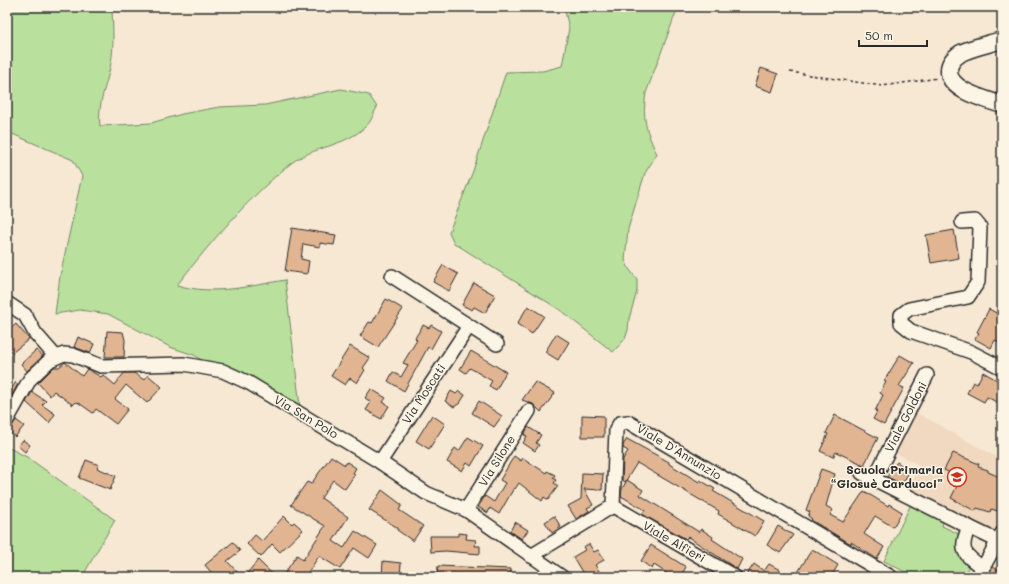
<svg xmlns="http://www.w3.org/2000/svg" width="1009" height="584" font-family="Mali,sans-serif">
	<style>
		.built { fill: #f0d9c0 }
		.green { fill: #b9e19d; stroke: #728664 }
		.building { fill: #e1b592; stroke: #2b2b2b }
		.lines { fill: none; stroke-linecap: round; stroke-linejoin: round }
		.minor-casing { stroke: #2b2b2b; stroke-width: 16 }
		.major-casing { stroke: #2b2b2b; stroke-width: 19 }
		.path { stroke: #2b2b2b; stroke-width: 1.5; stroke-dasharray: 3 3; stroke-linecap: butt }
		.minor { stroke: #fcf5e5; stroke-width: 13 }
		.major { stroke: #fcf5e5; stroke-width: 16 }
		.labels { text-anchor: middle; stroke-width: 3; stroke-linejoin: round; paint-order: stroke }
		.street-label { font-size: 12px; fill: #2b2b2b; stroke: #fcf5e5 }
		.poi-label { font-size: 12px; font-weight: bold; fill: #2b2b2b; stroke: #fcf5e5; text-anchor: end }
	</style>
	<rect width="100%" height="100%" fill="#f7e8d4"/>
	<filter id="ink" filterUnits="userSpaceOnUse"><feTurbulence type="fractalNoise" baseFrequency=".025" numOctaves="2"/><feDisplacementMap in="SourceGraphic" scale="8" xChannelSelector="R" yChannelSelector="G"/><feConvolveMatrix kernelMatrix="1 2 1 2 8 2 1 2 1" color-interpolation-filters="sRGB"/></filter>
	<g filter="url(#ink)">
		<!-- built -->
		<path class="built" d="M917,413L1002,460V522L994,536L907,489L919,465L896,453Z"/>
		<!-- green -->
		<g class="green">
			<path d="M7,7H107L112,11C113,28 114,46 111,63C107,85 97,104 100,126L151,123L182,114L219,107L265,105L341,89L369,95L377,107C374,113 371,122 366,126C345,147 313,146 290,164C247,199 211,242 177,285C213,296 250,286 285,280L301,415L215,369L194,355L170,347L108,314L80,310L55,314L60,276L82,176L73,160L10,133L7,129Z"/>
			<path d="M564,7H678L646,93C642,119 646,131 657,154L645,173L628,229L625,260L629,269L637,279V291L629,319L628,330L625,339L613,352L560,310L454,243L449,232L473,171L506,72L543,71L562,66L569,28Z"/>
			<path d="M7,447L27,457L115,520L82,577H7Z"/>
			<path d="M911,504L944,519L942,526L961,535L970,563L964,577H915L884,561Z"/>
		</g>
		<!-- building -->
		<g class="building">
			<path d="M761,68L778,74L772,92L755,86Z"/>
			<path d="M292,228L336,235L334,245L320,243V247L303,244L301,259L309,261L307,274L285,271Z"/>
			<path d="M954,230L959,258L931,263L926,235Z"/>
			<path d="M443,265L458,274L449,291L433,282Z"/>
			<path d="M474,283L495,295L485,313L474,307L472,310L462,305Z"/>
			<path d="M386,299L403,309L378,347L360,336L369,322L372,323Z"/>
			<path d="M528,306L544,316L532,334L517,324Z"/>
			<path d="M989,309L1002,316V336L999,342L995,340L991,348L975,339L979,333L977,332Z"/>
			<path d="M16,324L29,339L7,357V332Z"/>
			<path d="M423,325L429,328L431,325L441,331L431,349L428,347L404,391L388,381L393,372L401,377L408,365L403,363L417,340L415,338Z"/>
			<path d="M107,331L123,332L125,340L124,357H105Z"/>
			<path d="M556,334L569,342L558,360L545,352Z"/>
			<path d="M78,337L94,344L90,353L74,347Z"/>
			<path d="M350,346L370,358L363,368L365,370L357,383L350,378L345,385L331,376Z"/>
			<path d="M36,350L43,356L27,371L21,364Z"/>
			<path d="M471,351L506,372L496,390L489,386L492,381L470,368L466,373L460,369Z"/>
			<path d="M900,355L914,363L899,386L904,388L884,425L873,419L877,412L875,411L883,395L880,393L886,382L884,381Z"/>
			<path d="M65,362L82,376L87,369L101,377L103,375L115,385L124,373H134L144,380L148,375L162,387L147,403L126,385L115,399L128,409L116,424L96,409L93,413L79,403L76,402L73,405L54,391L50,396L38,383L54,367H59Z"/>
			<path d="M983,372L1002,383V405L987,397L984,402L967,393L973,382L977,384Z"/>
			<path d="M16,382L18,384L7,404V385L12,388Z"/>
			<path d="M535,382L555,393L541,412L533,404L522,400Z"/>
			<path d="M371,389L386,398L383,402L389,406L381,419L366,410L371,402L365,398Z"/>
			<path d="M451,391L456,394L459,391L465,395L460,403L454,407L445,401Z"/>
			<path d="M32,392L46,401L42,405L55,414L49,423L26,402Z"/>
			<path d="M479,401L502,416L494,427L472,413Z"/>
			<path d="M432,415L445,424L429,449L416,441Z"/>
			<path d="M582,415L604,416V437H582Z"/>
			<path d="M835,415L878,438L864,465L836,452L833,457L820,451L828,434L826,433Z"/>
			<path d="M16,420L24,426L15,437L7,430V428L11,427Z"/>
			<path d="M528,427L541,435L536,443L539,445L535,451L523,443L527,436L524,435Z"/>
			<path d="M468,437L483,446L471,466L467,463L462,471L447,462L455,448L459,451Z"/>
			<path d="M627,439L669,462V464L699,482L700,480L715,489L713,491L764,521L755,536L718,514L719,511L637,463L625,482L622,480L623,459L628,451L623,448V445Z"/>
			<path d="M23,440L30,445L25,452L18,446Z"/>
			<path d="M953,453L979,464L978,467L988,470V472L1002,478V503L998,511L991,509L990,512L977,508L975,511L951,498L961,478L944,470Z"/>
			<path d="M331,456L345,465L347,462L356,468L353,473L355,474L345,489L333,480L321,498L348,517L333,541L344,548L355,531L377,545L369,558L354,548L340,569L319,556L305,577H282L297,555L303,560L325,526L291,505L307,482L311,484Z"/>
			<path d="M514,456L521,461L523,458L546,473L547,471L555,475L553,478L556,480L554,483L558,486L548,500L544,497L542,501L519,483L515,489L514,488L499,514L490,508L488,513L478,507L485,496L494,502L505,483L500,480Z"/>
			<path d="M86,460L99,465L97,468L116,476L110,490L79,478Z"/>
			<path d="M897,462L910,471L902,484L887,477Z"/>
			<path d="M821,469L835,474L826,506L833,510L830,515L843,522L864,491L888,506L889,504L902,512L893,527L875,516L864,534L884,547L877,559L851,542V544L811,520L812,519L808,516L810,512L806,510Z"/>
			<path d="M582,473L603,474L602,490L584,489L593,505L587,508L589,511L576,519L568,506L581,499Z"/>
			<path d="M627,480L643,490L640,495L699,532L701,529L713,537L712,539L742,559L737,569L688,537L686,539L642,514L645,510L621,496L622,489Z"/>
			<path d="M382,490L402,505L399,510L423,526L413,541L397,530L398,528L369,510Z"/>
			<path d="M284,516L292,524L294,522L303,530L280,552L272,544L261,557L247,544L255,535L262,541Z"/>
			<path d="M554,516L561,527L552,533L545,522Z"/>
			<path d="M515,522L528,530L522,539L510,531Z"/>
			<path d="M778,526L793,535L780,553L767,545Z"/>
			<path d="M458,533L467,534L466,539L476,540L475,546H480V554L446,551L431,552L430,536H458Z"/>
			<path d="M233,542L240,551L227,561L242,577H215L205,565Z"/>
			<path d="M589,544L594,552L598,550L604,560L595,565L601,574L596,577H585L573,557L585,550L583,547Z"/>
			<path d="M651,545L686,567L680,577H673L654,565L652,569L641,561Z"/>
			<path d="M812,549L838,565L831,577H795Z"/>
			<path d="M258,560L266,568L276,577H244Z"/>
			<path d="M383,561L401,563L400,577H382Z"/>
			<path d="M754,564L764,571L769,564L780,570L776,577H745Z"/>
			<path d="M438,566L511,569V577H437Z"/>
			<path d="M993,567L1002,573V577H987Z"/>
		</g>
		<g class="lines">
			<defs>
				<g id="minor">
					<path d="M962,222L975,221L980,227L978,282L968,297L909,309L901,315V323L911,331L971,352L1002,368"/>
					<path d="M392,276L497,344"/>
					<path d="M7,303L25,315L35,333L56,357"/>
					<path d="M7,420L30,379L50,360L64,354L73,355L101,366L184,364L223,371L249,383L380,462L426,493L466,510L562,577"/>
					<path d="M380,462L469,326"/>
					<path d="M862,473L969,527"/>
					<path d="M874,479L927,375"/>
					<path d="M613,506L735,577"/>
					<path d="M466,510L529,411"/>
					<path d="M531,556L613,506L616,430L620,423L628,422L891,577"/>
					<path d="M983,568C963,554 959,550 969,527L998,541"/>
					<path d="M978,577L1002,533"/>
				</g>
				<path id="major" d="M1002,40C989,44 973,47 961,53C955,57 949,63 949,70C948,91 986,99 1002,105"/>
			</defs>
			<!-- minor casing -->
			<use href="#minor" class="minor-casing"/>
			<!-- major casing -->
			<use href="#major" class="major-casing"/>
			<!-- path -->
			<path class="path" d="M790,72L882,86L938,78"/>
			<!-- minor -->
			<use href="#minor" class="minor"/>
			<!-- major -->
			<use href="#major" class="major"/>
		</g>
	</g>
	<!-- icons -->
	<defs>
		<symbol id="school-ring" viewBox="-11 -11 22 22"><circle r="9.5" fill="#fcf5e5" stroke="#c8321e" stroke-width="1.5"/><path d="M0-5L7-2L0 1L-7-2ZM-4 1L0 2.5L4 1V4Q0 6-4 4Z" fill="#c8321e"/></symbol>
	</defs>
	<g fill-rule="evenodd">
		<use href="#school-ring" x="946" y="466" width="22" height="22"/>
	</g>
	<g class="labels">
		<!-- street labels -->
		<g class="street-label">
			<text transform="translate(424 394) rotate(-57)" y="4">Via Moscati</text>
			<text transform="translate(306 417) rotate(31)" y="4">Via San Polo</text>
			<text transform="translate(906 417) rotate(-63)" y="4">Viale Goldoni</text>
			<text transform="translate(679 452) rotate(31)" y="4">Viale D'Annunzio</text>
			<text transform="translate(497 461) rotate(-58)" y="4">Via Silone</text>
			<text transform="translate(674 542) rotate(30)" y="4">Viale Alfieri</text>
		</g>
		<!-- poi labels -->
		<g class="poi-label">
			<text x="943" y="474">Scuola Primaria<tspan x="943" dy="14">“Giosuè Carducci”</tspan></text>
		</g>
	</g>
	<!-- margin -->
	<rect width="1009" height="584" fill="none" stroke="#fcf5e5" stroke-width="24"/>
	<rect x="12" y="12" width="985" height="560" fill="none" stroke="#2b2b2b" stroke-width="1.5" filter="url(#ink)"/>
	<!-- scale -->
	<path d="M859 40v6h68v-6" fill="none" stroke="#2b2b2b" stroke-width="2"/>
	<text x="865" y="40" font-size="12" fill="#2b2b2b" stroke="#fcf5e5" stroke-width="3" paint-order="stroke">50 m</text>
</svg>
